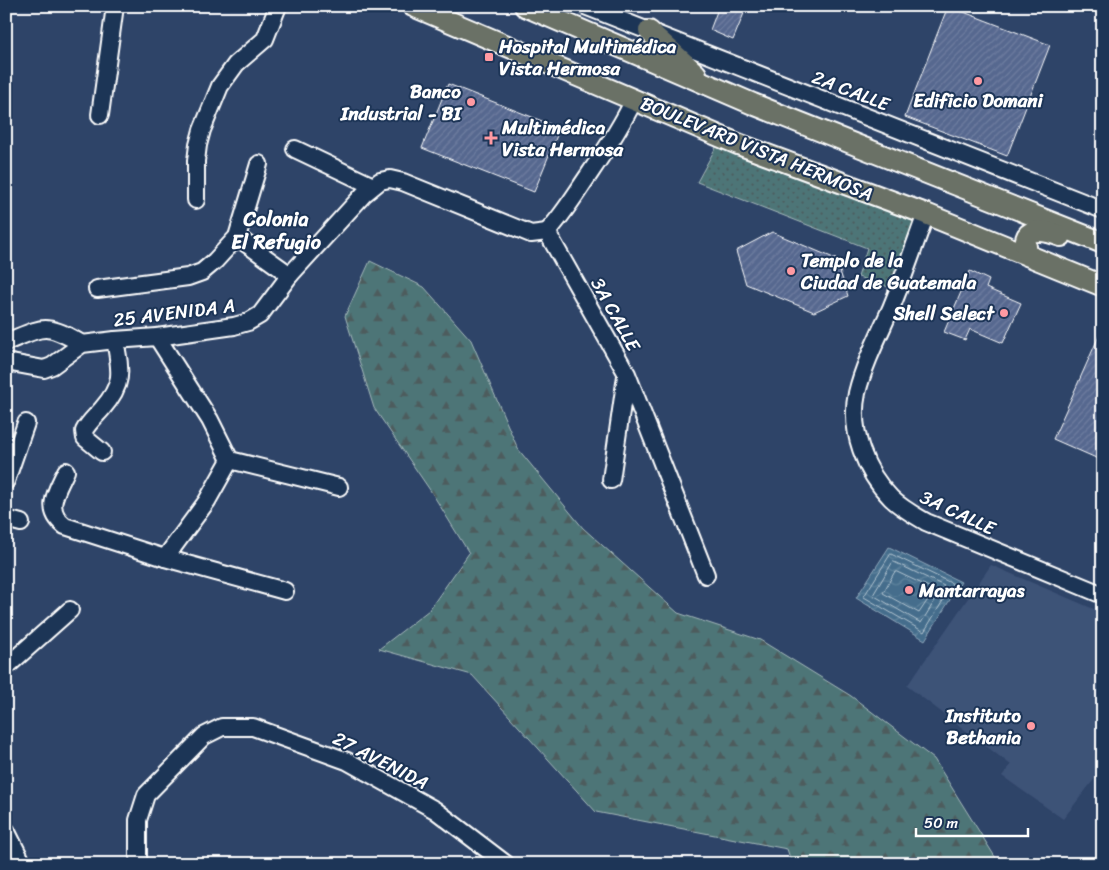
<svg xmlns="http://www.w3.org/2000/svg" width="1109" height="870" font-family="Sriracha,sans-serif">
	<style>
		.built { fill: #3e5277 }
		.forest { fill: url(#forest-firs); stroke: #a6babb }
		.park { fill: url(#park-dots); stroke: #a6babb }
		.water { fill: url(#water-waves); stroke: #8fa7ba }
		.lines { fill: none; stroke-linecap: round; stroke-linejoin: round }
		.shore { stroke: #b4c5d1; stroke-width: 1 }
		.building { fill: url(#building-hatch); stroke: #fff }
		.minor-casing { stroke: #fff; stroke-width: 20 }
		.major-casing { stroke: #fff; stroke-width: 24 }
		.minor { stroke: #1d3557; stroke-width: 16 }
		.major { stroke: #6a7166; stroke-width: 20 }
		.poi-dot { fill: #ff9aa2; stroke: #1d3557; stroke-width: 2 }
		.labels { text-anchor: middle; stroke-width: 4; stroke-linejoin: round; paint-order: stroke }
		.poi-label { font-size: 19px; font-weight: bold; fill: #fff; stroke: #1d3557; text-anchor: start }
		.street-label { font-size: 19px; fill: #fff; stroke: #1d3557 }
		.neighbourhood-label { font-size: 20px; font-weight: bold; fill: #fff; stroke: #1d3557 }
	</style>
	<defs>
		<pattern id="forest-firs" width="22" height="20" patternUnits="userSpaceOnUse" patternTransform="scale(1.25)"><rect width="22" height="20" fill="#4e7477"/><path d="M5 1l3.5 6h-7zM16 11l3.5 6h-7z" fill="#4d5c5d"/></pattern>
		<pattern id="park-dots" width="8" height="8" patternUnits="userSpaceOnUse" patternTransform="scale(1.25)"><rect width="8" height="8" fill="#4e7477"/><path d="M2 2h.1M6 6h.1" fill="none" stroke="#4d5c5d" stroke-width="1.8" stroke-linecap="round"/></pattern>
		<pattern id="water-waves" width="16" height="10" patternUnits="userSpaceOnUse" patternTransform="scale(1.25)"><rect width="16" height="10" fill="#446d8c"/><path d="M0 5q4-4 8 0t8 0" fill="none" stroke="#60839d"/></pattern>
		<pattern id="building-hatch" width="6" height="6" patternUnits="userSpaceOnUse" patternTransform="scale(1.25)"><rect width="6" height="6" fill="#56678f"/><path d="M-1 1l2-2M0 6l6-6M5 7l2-2" fill="none" stroke="#6f7ea0"/></pattern>
	</defs>
	<rect width="100%" height="100%" fill="#2e4468"/>
	<filter id="ink" filterUnits="userSpaceOnUse"><feTurbulence type="fractalNoise" baseFrequency=".02" numOctaves="2"/><feDisplacementMap in="SourceGraphic" scale="10" xChannelSelector="R" yChannelSelector="G"/><feConvolveMatrix kernelMatrix="1 2 1 2 8 2 1 2 1" color-interpolation-filters="sRGB"/></filter>
	<g filter="url(#ink)">
		<!-- built -->
		<path class="built" d="M991,565L1103,613V768L1063,819L1002,776L1011,765L907,686Z"/>
		<!-- forest -->
		<path class="forest" d="M370,261L424,287L471,340L518,449L583,528L678,613L760,640L851,696L934,759L997,860L1014,864H792L787,849L596,812L472,675L379,649L429,610L469,553L432,493L374,408L345,316Z"/>
		<!-- park -->
		<path class="park" d="M722,136L926,214L898,290L858,277L867,248L697,182Z"/>
		<!-- water -->
		<path class="water" d="M889,547L961,582L925,640L856,598Z"/>
		<g class="lines">
			<!-- shore -->
			<g class="shore">
				<path d="M891,554L953,584L924,632L864,597Z"/>
				<path d="M894,562L944,586L921,623L873,595L892,563Z"/>
				<path d="M897,572L933,589V592L919,613L883,593L894,573Z"/>
			</g>
		</g>
		<!-- building -->
		<g class="building">
			<path d="M719,6H747L733,40L710,30Z"/>
			<path d="M948,6L1050,45L1007,156L905,117Z"/>
			<path d="M448,84L560,128L534,192L422,148Z"/>
			<path d="M772,232L836,259L848,296L814,312L746,284L736,251Z"/>
			<path d="M970,271L989,280L986,288L1021,303L1003,343L970,329L965,340L944,332Z"/>
			<path d="M1103,327V461L1053,439Z"/>
		</g>
		<g class="lines">
			<defs>
				<g id="minor">
					<path d="M585,6L1103,210"/>
					<path d="M100,115L115,6"/>
					<path d="M295,149L373,186"/>
					<path d="M196,200V161L198,145L202,130L220,86L236,64L265,39L278,6"/>
					<path d="M926,214C914,246 904,277 891,308C879,335 864,364 857,393C849,430 865,472 891,498C901,508 914,515 926,522L1103,595"/>
					<path d="M547,232L627,374L706,575"/>
					<path d="M547,232C563,215 575,195 588,176C605,151 621,127 634,100"/>
					<path d="M237,237L290,275"/>
					<path d="M97,289L188,277L202,272L215,261L237,237L259,164"/>
					<path d="M157,337L210,420L230,460L339,487"/>
					<path d="M6,342C44,327 45,322 82,344"/>
					<path d="M6,362L44,369L52,366L82,344L115,340L157,337L234,326L248,322L260,315L290,275L364,194L380,181L390,179L403,182L531,234L547,232"/>
					<path d="M102,452L85,438L84,431C88,423 96,416 102,409C124,384 121,372 115,340"/>
					<path d="M66,471C57,491 43,509 65,526L165,558L285,591"/>
					<path d="M611,480L626,376"/>
					<path d="M6,481L26,423"/>
					<path d="M6,519L21,523"/>
					<path d="M165,558L207,501L230,460"/>
					<path d="M6,667L70,610"/>
					<path d="M6,830L23,864"/>
					<path d="M139,864L138,856V820L146,795L204,736L222,727H253L347,761L435,810L506,864"/>
				</g>
				<g id="major">
					<path d="M413,6L738,144L926,214L1103,286"/>
					<path d="M525,6L753,104L1103,243"/>
					<path d="M649,31L696,74"/>
					<path d="M1028,255C1018,225 1042,229 1061,236"/>
				</g>
			</defs>
			<!-- minor casing -->
			<use href="#minor" class="minor-casing"/>
			<!-- major casing -->
			<use href="#major" class="major-casing"/>
			<!-- minor -->
			<use href="#minor" class="minor"/>
			<!-- major -->
			<use href="#major" class="major"/>
		</g>
	</g>
	<!-- markers -->
	<g class="poi-dot">
		<rect x="484" y="52" width="10" height="10" rx="2.5"/>
		<circle cx="978" cy="81" r="5"/>
		<circle cx="471" cy="102" r="5"/>
		<path d="M488.5 130.5h5v5h5v5h-5v5h-5v-5h-5v-5h5z"/>
		<circle cx="791" cy="271" r="5"/>
		<circle cx="1004" cy="313" r="5"/>
		<circle cx="909" cy="590" r="5"/>
		<circle cx="1031" cy="726" r="5"/>
	</g>
	<g class="labels">
		<!-- poi labels -->
		<g class="poi-label">
			<text x="499" y="53">Hospital Multimédica<tspan x="499" dy="22">Vista Hermosa</tspan></text>
			<text x="461" y="98" text-anchor="end">Banco<tspan x="461" dy="22">Industrial - BI</tspan></text>
			<text x="978" y="107" text-anchor="middle">Edificio Domani</text>
			<text x="502" y="134">Multimédica<tspan x="502" dy="22">Vista Hermosa</tspan></text>
			<text x="801" y="267">Templo de la<tspan x="801" dy="22">Ciudad de Guatemala</tspan></text>
			<text x="994" y="320" text-anchor="end">Shell Select</text>
			<text x="919" y="597">Mantarrayas</text>
			<text x="1021" y="722" text-anchor="end">Instituto<tspan x="1021" dy="22">Bethania</tspan></text>
		</g>
		<!-- street labels -->
		<g class="street-label">
			<text transform="translate(851 90) rotate(21)" y="7">2A CALLE</text>
			<text transform="translate(757 148) rotate(22)" y="7">BOULEVARD VISTA HERMOSA</text>
			<text transform="translate(174 312) rotate(-7)" y="7">25 AVENIDA A</text>
			<text transform="translate(616 314) rotate(61)" y="7">3A CALLE</text>
			<text transform="translate(958 512) rotate(25)" y="7">3A CALLE</text>
			<text transform="translate(381 760) rotate(27)" y="7">27 AVENIDA</text>
		</g>
		<!-- neighbourhood labels -->
		<g class="neighbourhood-label">
			<text x="276" y="226">Colonia<tspan x="276" dy="23">El Refugio</tspan></text>
		</g>
	</g>
	<!-- margin -->
	<rect width="1109" height="870" fill="none" stroke="#1d3557" stroke-width="25"/>
	<rect x="12" y="12" width="1084" height="845" fill="none" stroke="#fff" stroke-width="2" filter="url(#ink)"/>
	<!-- scale -->
	<path d="M916 828v8h112v-8" fill="none" stroke="#ffffff" stroke-width="2.5"/>
	<text x="924" y="828" font-size="15" fill="#ffffff" stroke="#1d3557" stroke-width="4" paint-order="stroke">50 m</text>
</svg>
